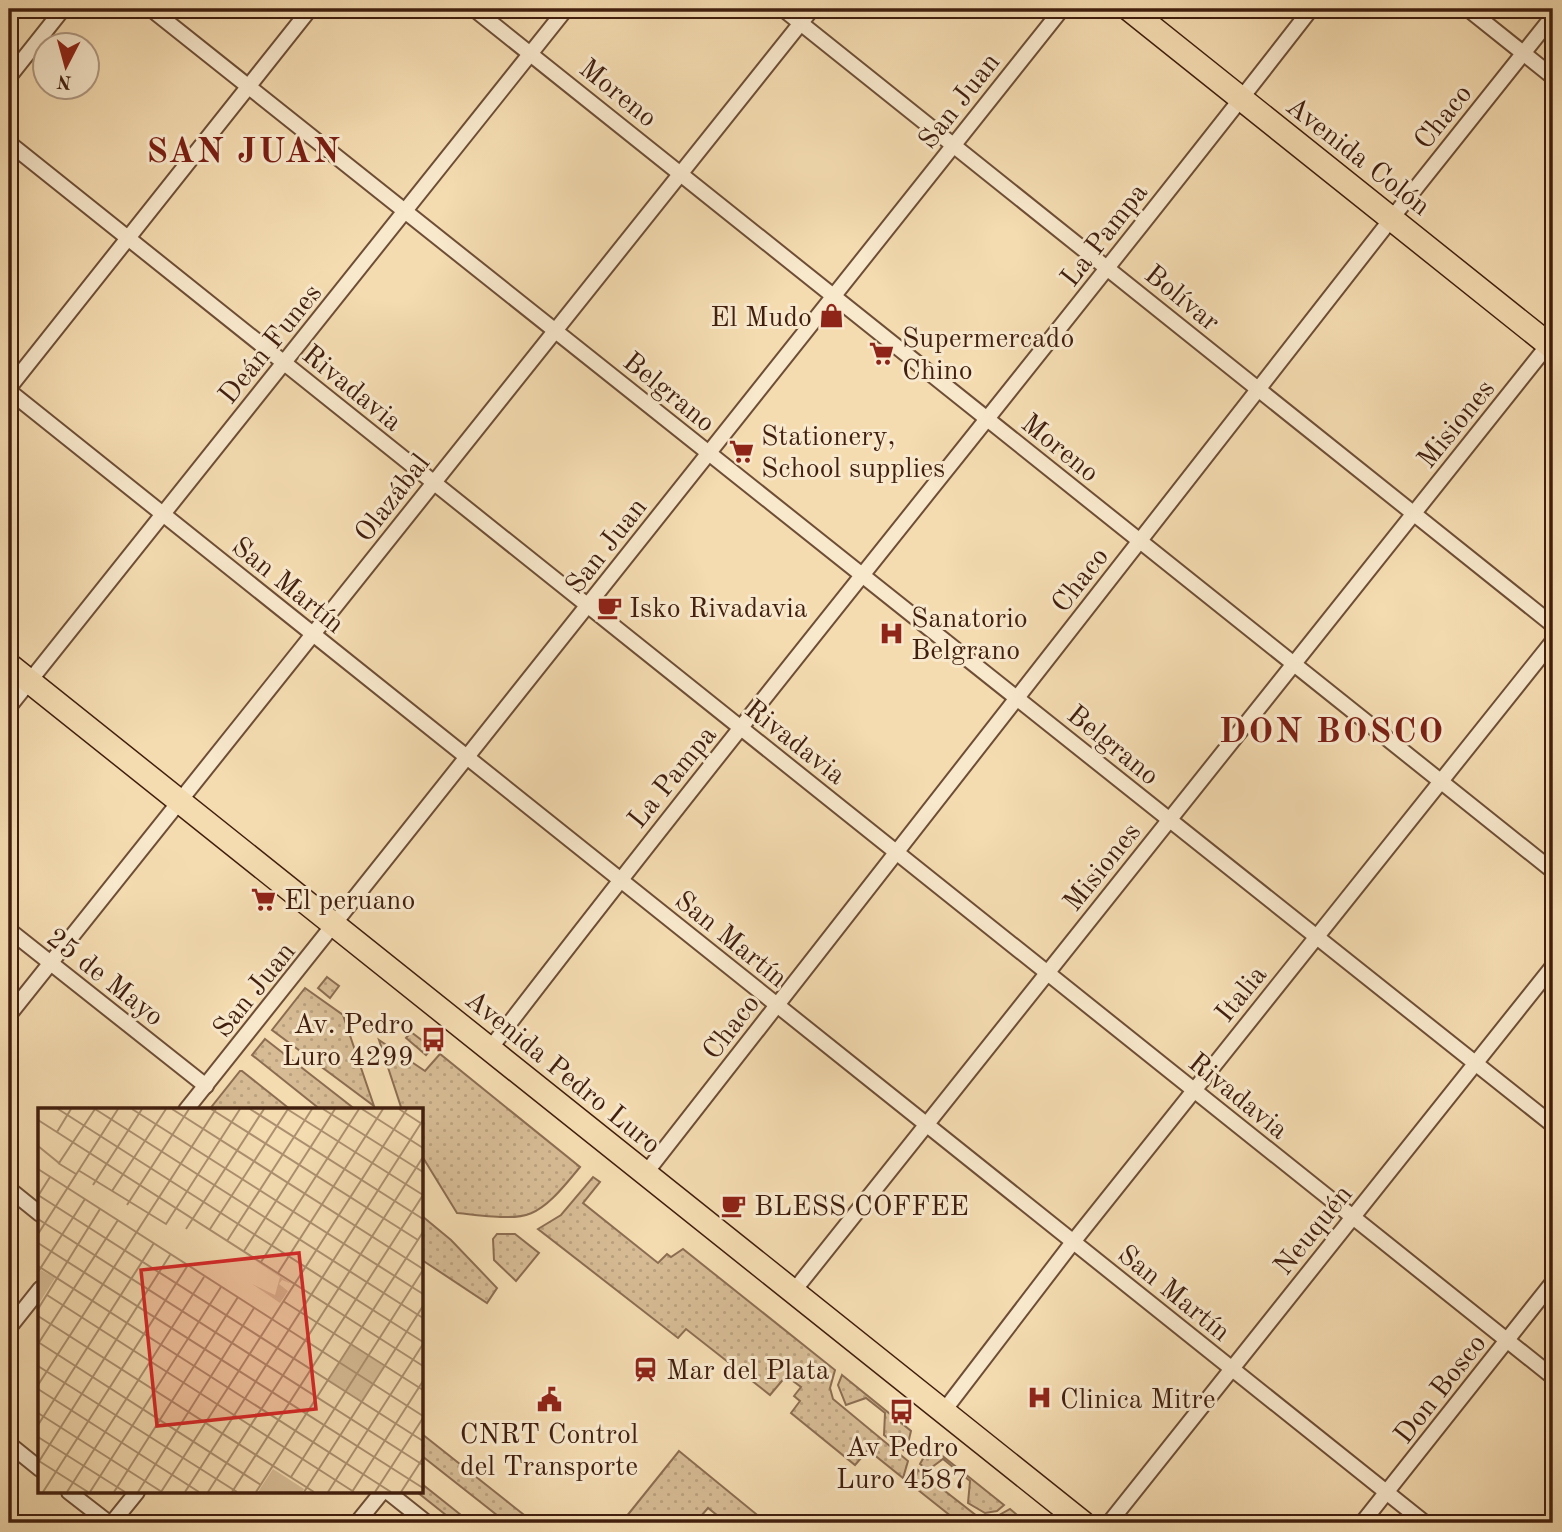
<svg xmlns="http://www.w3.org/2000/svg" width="1562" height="1532" font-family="'Old Standard TT',serif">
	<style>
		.grass { fill: url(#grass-dots); stroke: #8c6d51; stroke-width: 2 }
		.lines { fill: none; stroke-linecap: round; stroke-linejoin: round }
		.street-casing { stroke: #6e4e36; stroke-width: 18 }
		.primary-casing { stroke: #411f0e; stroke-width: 26 }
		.street { stroke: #f8e8cc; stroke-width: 14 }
		.primary { stroke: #f4dbb0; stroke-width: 23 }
		.labels { text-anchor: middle; stroke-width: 6; stroke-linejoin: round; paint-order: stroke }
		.street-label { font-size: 28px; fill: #411f0e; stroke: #f8e8cc }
		.poi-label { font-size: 28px; fill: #411f0e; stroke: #f8e8cc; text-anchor: start }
		.district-label { font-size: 35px; font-weight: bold; letter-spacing: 2px; fill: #7a1f14; stroke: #f8e8cc }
		.inset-road { fill: none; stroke: #ac906f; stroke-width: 2 }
		.view { fill: #d62828; fill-opacity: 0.15; stroke: #d62828; stroke-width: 3.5 }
		.inset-edge { fill: none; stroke: #411f0e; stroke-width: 3.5 }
	</style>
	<defs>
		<pattern id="grass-dots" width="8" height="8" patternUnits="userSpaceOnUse" patternTransform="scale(1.75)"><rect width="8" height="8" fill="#d6bb94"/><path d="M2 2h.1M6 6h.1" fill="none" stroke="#b9a07e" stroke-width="1.8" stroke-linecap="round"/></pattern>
	</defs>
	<rect width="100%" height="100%" fill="#f4dbb0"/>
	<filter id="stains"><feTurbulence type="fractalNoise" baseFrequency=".00286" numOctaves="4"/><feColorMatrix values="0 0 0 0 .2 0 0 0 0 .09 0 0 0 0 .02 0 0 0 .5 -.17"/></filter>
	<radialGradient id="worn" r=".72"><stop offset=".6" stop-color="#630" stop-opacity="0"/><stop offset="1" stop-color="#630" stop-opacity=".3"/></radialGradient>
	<!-- grass -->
	<g class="grass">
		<path d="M327,977L339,986L330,998L318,988Z"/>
		<path d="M305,988L343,1015L374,1106L272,1030Z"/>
		<path d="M411,1032L432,1048L426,1055L406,1038Z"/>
		<path d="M265,1039L356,1110H321L252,1055Z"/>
		<path d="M379,1040L425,1071L440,1054L580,1167C533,1225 529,1220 457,1213L422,1156V1110H402Z"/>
		<path d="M240,1071H242L291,1110H209Z"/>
		<path d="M593,1177L600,1182L583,1203L658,1263L667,1254L671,1257L683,1249L835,1370L830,1388L833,1399L908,1461L903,1478L868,1450L855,1465L791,1413L800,1401L794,1396L801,1387L786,1376L770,1395L686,1329L678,1338L538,1229L561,1215Z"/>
		<path d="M422,1216L451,1240L497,1288L487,1303L422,1260Z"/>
		<path d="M497,1234H515L539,1253L516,1281L494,1260L493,1239Z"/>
		<path d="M842,1375L911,1431L906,1452L884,1435L885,1413L866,1398L846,1405L838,1385Z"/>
		<path d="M422,1434L528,1518L537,1523H507L422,1456Z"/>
		<path d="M930,1446L1004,1505L997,1511L985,1513L968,1503L970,1481L943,1459L928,1470L920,1464Z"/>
		<path d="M679,1451L767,1523H721L723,1520L708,1508L695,1523H624L622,1522Z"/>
		<path d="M918,1470L977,1516L992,1519L1010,1509L1016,1514L1008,1523H948L952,1517L913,1486Z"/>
		<path d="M422,1484L471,1523H456L417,1492H422Z"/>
	</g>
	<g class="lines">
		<defs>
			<g id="street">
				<path d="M151,9L1553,1125"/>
				<path d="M474,9L1553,871"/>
				<path d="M783,9L1553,625"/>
				<path d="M1468,9L1553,77"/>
				<path d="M9,77L63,9"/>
				<path d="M9,143L1553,1377"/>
				<path d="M9,388L310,9"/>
				<path d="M9,391L1425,1523"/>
				<path d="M9,707L566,9"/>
				<path d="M9,930L206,1086"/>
				<path d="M9,1015L812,9"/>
				<path d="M489,1050C758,699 1040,358 1311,9"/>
				<path d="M186,1110L1062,9"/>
				<path d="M645,1174L1392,218L1553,16"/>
				<path d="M9,1189L40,1214"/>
				<path d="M793,1292L1552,340"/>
				<path d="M9,1328L40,1289"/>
				<path d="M943,1412L1073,1242L1553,641"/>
				<path d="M9,1444L40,1469"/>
				<path d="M69,1492L109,1523"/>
				<path d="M388,1492L427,1523"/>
				<path d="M112,1523L137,1492"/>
				<path d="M357,1523L382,1492"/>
				<path d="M1109,1523L1553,966"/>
				<path d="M1362,1523L1553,1282"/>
			</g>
			<g id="primary">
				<path d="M1129,9L1553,348"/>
				<path d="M9,665L1083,1523"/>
			</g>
		</defs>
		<!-- street casing -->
		<use href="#street" class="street-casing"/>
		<!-- primary casing -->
		<use href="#primary" class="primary-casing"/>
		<!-- street -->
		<use href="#street" class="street"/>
		<!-- primary -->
		<use href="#primary" class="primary"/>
	</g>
	<!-- icons -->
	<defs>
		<symbol id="shop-bare" viewBox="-9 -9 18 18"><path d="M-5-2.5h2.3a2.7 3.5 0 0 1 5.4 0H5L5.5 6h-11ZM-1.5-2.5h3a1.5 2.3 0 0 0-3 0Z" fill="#8f2418" stroke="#f8e8cc" stroke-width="2.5" paint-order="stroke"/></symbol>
		<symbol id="supermarket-bare" viewBox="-9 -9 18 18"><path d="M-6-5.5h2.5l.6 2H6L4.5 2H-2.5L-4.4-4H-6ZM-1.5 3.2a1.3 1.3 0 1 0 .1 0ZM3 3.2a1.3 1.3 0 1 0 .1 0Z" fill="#8f2418" stroke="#f8e8cc" stroke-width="2.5" paint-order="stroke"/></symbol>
		<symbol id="cafe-bare" viewBox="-9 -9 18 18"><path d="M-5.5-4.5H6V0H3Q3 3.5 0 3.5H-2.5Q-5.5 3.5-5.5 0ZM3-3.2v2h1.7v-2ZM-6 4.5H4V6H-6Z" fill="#8f2418" stroke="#f8e8cc" stroke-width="2.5" paint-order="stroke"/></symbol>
		<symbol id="hospital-bare" viewBox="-9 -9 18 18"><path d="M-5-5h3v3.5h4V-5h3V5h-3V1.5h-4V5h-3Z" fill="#8f2418" stroke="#f8e8cc" stroke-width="2.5" paint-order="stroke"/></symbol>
		<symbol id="bus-bare" viewBox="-9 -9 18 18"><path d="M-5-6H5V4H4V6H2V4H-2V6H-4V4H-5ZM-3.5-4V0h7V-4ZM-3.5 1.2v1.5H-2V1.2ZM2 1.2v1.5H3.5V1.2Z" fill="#8f2418" stroke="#f8e8cc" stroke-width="2.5" paint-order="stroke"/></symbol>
		<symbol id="station-bare" viewBox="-9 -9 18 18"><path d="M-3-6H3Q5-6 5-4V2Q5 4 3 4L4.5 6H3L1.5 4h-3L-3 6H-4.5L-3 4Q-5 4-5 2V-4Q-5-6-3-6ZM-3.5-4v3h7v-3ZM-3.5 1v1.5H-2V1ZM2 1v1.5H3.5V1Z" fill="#8f2418" stroke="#f8e8cc" stroke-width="2.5" paint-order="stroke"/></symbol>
		<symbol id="civic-bare" viewBox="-9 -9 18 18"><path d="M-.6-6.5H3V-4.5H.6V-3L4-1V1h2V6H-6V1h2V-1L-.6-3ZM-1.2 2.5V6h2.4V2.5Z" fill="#8f2418" stroke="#f8e8cc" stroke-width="2.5" paint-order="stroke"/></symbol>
	</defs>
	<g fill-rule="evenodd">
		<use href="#shop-bare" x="814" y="298" width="35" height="35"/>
		<use href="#supermarket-bare" x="864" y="336" width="35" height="35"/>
		<use href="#supermarket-bare" x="724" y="434" width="35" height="35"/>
		<use href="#cafe-bare" x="592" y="590" width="35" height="35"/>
		<use href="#hospital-bare" x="874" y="616" width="35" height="35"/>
		<use href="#supermarket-bare" x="246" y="882" width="35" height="35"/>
		<use href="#bus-bare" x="416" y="1022" width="35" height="35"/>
		<use href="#cafe-bare" x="716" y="1188" width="35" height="35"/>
		<use href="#station-bare" x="628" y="1352" width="35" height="35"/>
		<use href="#hospital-bare" x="1022" y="1380" width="35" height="35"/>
		<use href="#civic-bare" x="532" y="1382" width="35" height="35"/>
		<use href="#bus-bare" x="884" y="1394" width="35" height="35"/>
	</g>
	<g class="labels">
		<!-- street labels -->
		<g class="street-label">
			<text transform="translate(619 92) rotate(39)" y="10">Moreno</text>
			<text transform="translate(958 100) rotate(-52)" y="10">San Juan</text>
			<text transform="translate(1442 116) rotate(-51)" y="10">Chaco</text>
			<text transform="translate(1359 155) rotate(38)" y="10">Avenida Colón</text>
			<text transform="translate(1103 234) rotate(-52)" y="10">La Pampa</text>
			<text transform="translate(1183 297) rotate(39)" y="10">Bolívar</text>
			<text transform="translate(269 343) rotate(-51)" y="10">Deán Funes</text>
			<text transform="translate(353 387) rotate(39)" y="10">Rivadavia</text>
			<text transform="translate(670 391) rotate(39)" y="10">Belgrano</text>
			<text transform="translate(1455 423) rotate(-51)" y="10">Misiones</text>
			<text transform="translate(1061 447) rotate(39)" y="10">Moreno</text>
			<text transform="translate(391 497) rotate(-52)" y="10">Olazábal</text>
			<text transform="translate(605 545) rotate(-52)" y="10">San Juan</text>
			<text transform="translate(1079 579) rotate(-52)" y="10">Chaco</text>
			<text transform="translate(289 584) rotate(39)" y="10">San Martín</text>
			<text transform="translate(796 741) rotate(38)" y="10">Rivadavia</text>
			<text transform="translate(1114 744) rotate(39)" y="10">Belgrano</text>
			<text transform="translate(671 776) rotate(-51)" y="10">La Pampa</text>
			<text transform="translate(1101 866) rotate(-51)" y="10">Misiones</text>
			<text transform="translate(732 938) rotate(39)" y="10">San Martín</text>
			<text transform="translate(106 976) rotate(38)" y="10">25 de Mayo</text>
			<text transform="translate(253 989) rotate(-51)" y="10">San Juan</text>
			<text transform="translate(1240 993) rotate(-51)" y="10">Italia</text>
			<text transform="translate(730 1026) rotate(-52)" y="10">Chaco</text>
			<text transform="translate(564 1071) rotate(39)" y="10">Avenida Pedro Luro</text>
			<text transform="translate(1239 1095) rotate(39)" y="10">Rivadavia</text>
			<text transform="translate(1312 1229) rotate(-51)" y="10">Neuquén</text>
			<text transform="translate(1175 1292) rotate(39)" y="10">San Martín</text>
			<text transform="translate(1439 1388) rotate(-52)" y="10">Don Bosco</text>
		</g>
		<!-- poi labels -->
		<g class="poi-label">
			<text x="812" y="326" text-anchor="end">El Mudo</text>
			<text x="902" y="347">Supermercado<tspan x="902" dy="32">Chino</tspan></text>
			<text x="761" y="445">Stationery,<tspan x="761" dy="32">School supplies</tspan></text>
			<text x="629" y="617">Isko Rivadavia</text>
			<text x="911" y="627">Sanatorio<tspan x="911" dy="32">Belgrano</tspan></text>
			<text x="284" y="909">El peruano</text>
			<text x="414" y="1033" text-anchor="end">Av. Pedro<tspan x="414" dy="32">Luro 4299</tspan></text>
			<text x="754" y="1215">BLESS COFFEE</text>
			<text x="666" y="1379">Mar del Plata</text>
			<text x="1060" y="1408">Clinica Mitre</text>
			<text x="549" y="1443" text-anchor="middle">CNRT Control<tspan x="549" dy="32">del Transporte</tspan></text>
			<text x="902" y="1456" text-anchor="middle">Av Pedro<tspan x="902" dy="32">Luro 4587</tspan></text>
		</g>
		<!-- district labels -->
		<g class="district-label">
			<text x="244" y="162">SAN JUAN</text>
			<text x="1332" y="742">DON BOSCO</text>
		</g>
	</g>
	<!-- overview -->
	<g transform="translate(38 1108)">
		<rect width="385" height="385" fill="#f4dbb0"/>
		<path d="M206,145L254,176L244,172L241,176L250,183L242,195L214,176L237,187L242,169Z" fill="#d6bb94"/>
		<path d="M3,162L17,170L0,197V166ZM313,237L346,258L324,293L291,272ZM235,361L266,381L264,384H220Z" fill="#d6bb94"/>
		<path class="inset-road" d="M20,1L385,234M57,1L385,210M94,1L385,186M134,1L385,161M173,1L380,132M212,1L385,111M249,1L385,87M285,1L385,64M324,1L385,40M361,1L384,16M0,12L385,258M19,24L33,1M0,38L21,55L57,1M20,55L38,66M0,61L385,308M40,62L128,116L202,1M55,77L104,1M74,83L128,1M0,87L385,333M0,88L12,69M89,97L151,1M0,111L385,357M148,121L226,1M172,121L250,1M0,126L80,1M189,133L274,1M0,135L385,380M206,143L297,1M223,154L321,1M0,158L353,384M0,164L47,91M240,165L345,1M9,187L316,384M245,193L385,282M0,201L62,101M0,208L276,384M0,234L223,377M0,236L80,112M0,258L199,384M0,277L178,1M0,281L161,384M0,305L124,384M0,317L116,135M0,329L87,384M1,353L50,384M0,355L132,147M253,369L385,162M5,384L150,157M29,384L166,169M52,384L183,179M76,384L200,189M100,384L216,200M123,384L369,1M147,384L385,12M170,384L385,49M194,384L385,87M218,384L385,124M266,384L385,198M290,384L385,236M314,384L385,273M337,384L385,310M363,384L385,350"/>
		<path class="view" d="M261,145L278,301L119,318L103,162Z"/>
		<rect width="385" height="385" class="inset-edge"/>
	</g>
	<!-- margin -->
	<rect width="1562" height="1532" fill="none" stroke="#f4dbb0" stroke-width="35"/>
	<rect x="10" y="10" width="1541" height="1511" fill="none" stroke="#411f0e" stroke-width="3.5"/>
	<rect x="18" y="18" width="1527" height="1497" fill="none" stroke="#411f0e" stroke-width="2"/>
	<!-- north arrow -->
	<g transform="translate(66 66) rotate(186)"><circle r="33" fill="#f8e8cc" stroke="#af9880" stroke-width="2"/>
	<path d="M0-5L12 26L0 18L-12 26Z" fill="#8f2418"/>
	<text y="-10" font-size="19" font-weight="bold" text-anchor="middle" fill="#411f0e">N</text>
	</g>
	<rect width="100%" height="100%" filter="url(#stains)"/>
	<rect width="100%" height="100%" fill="url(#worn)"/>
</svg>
